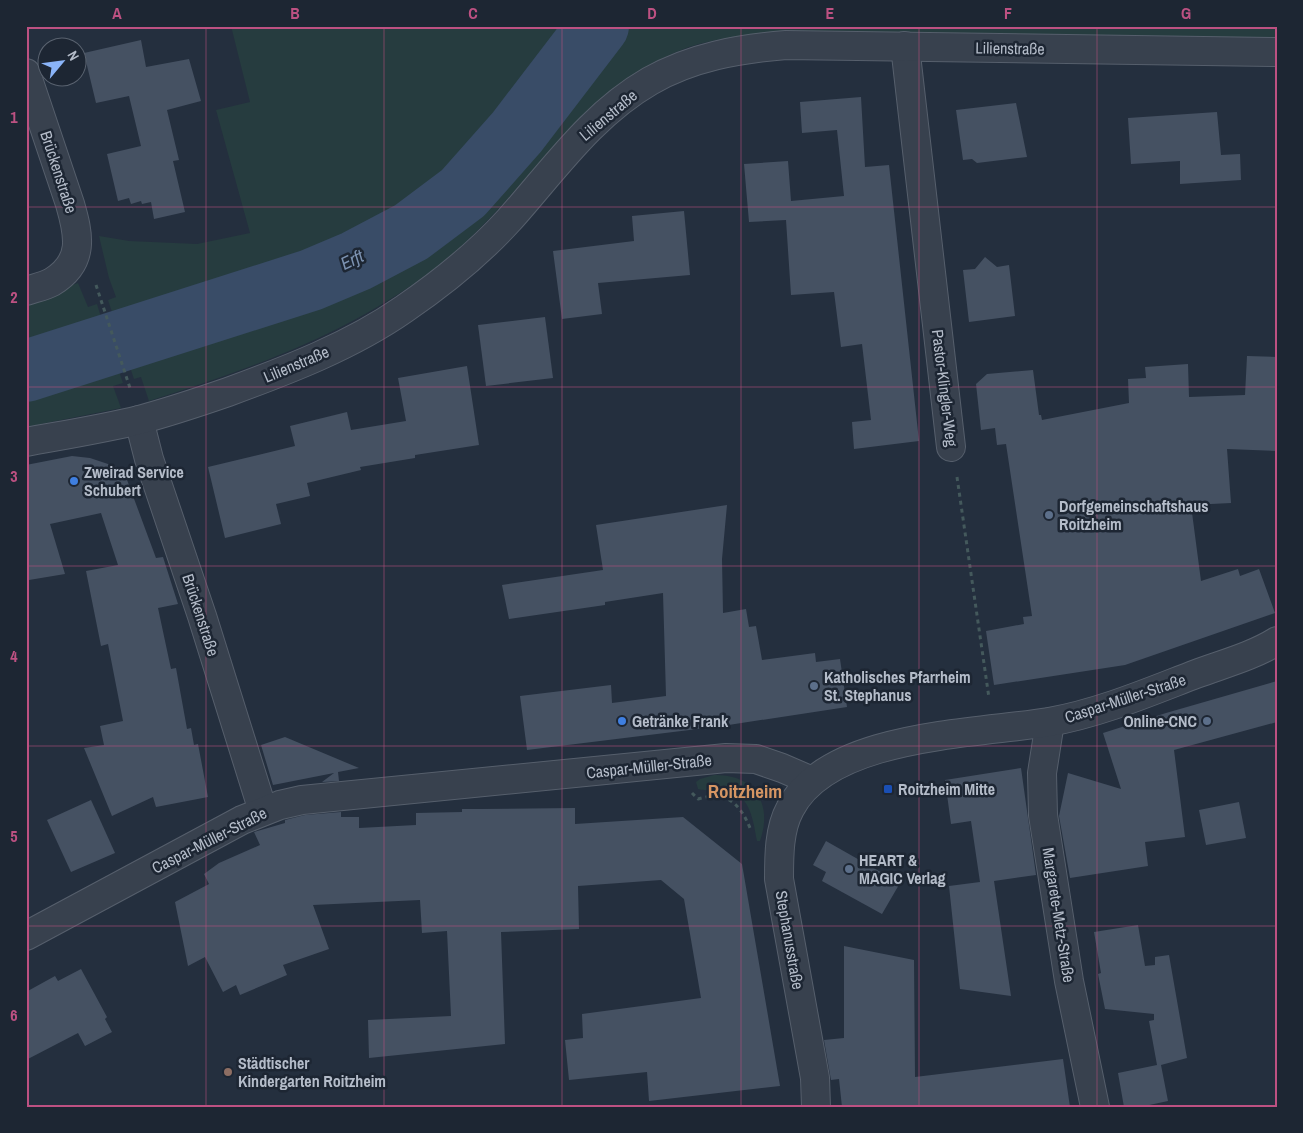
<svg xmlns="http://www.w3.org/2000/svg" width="1303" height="1133" font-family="'Archivo Narrow',sans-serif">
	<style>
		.green { fill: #263c3f }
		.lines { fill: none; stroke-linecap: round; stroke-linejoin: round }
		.river { stroke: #394c67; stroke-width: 62 }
		.building { fill: #455162 }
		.minor-casing { stroke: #565f6c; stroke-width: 30 }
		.path { stroke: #44595c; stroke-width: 3; stroke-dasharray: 4 4; stroke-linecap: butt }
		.minor { stroke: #38414e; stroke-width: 28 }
		.grid { fill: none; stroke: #bd5182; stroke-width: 1; stroke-opacity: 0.55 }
		.shop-dot { fill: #3f7fe0; stroke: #1d2633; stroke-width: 2 }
		.service-dot { fill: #5c6f8a; stroke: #1d2633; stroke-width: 2 }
		.transit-dot { fill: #1a4fb4; stroke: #1d2633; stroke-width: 2 }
		.education-dot { fill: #8d6e63; stroke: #1d2633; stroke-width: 2 }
		.labels { text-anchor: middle; stroke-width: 5; stroke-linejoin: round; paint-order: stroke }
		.street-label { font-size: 16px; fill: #b4bcc9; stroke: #1d2633 }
		.poi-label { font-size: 16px; font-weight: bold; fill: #b4bcc9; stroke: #1d2633; text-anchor: start }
		.water-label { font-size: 18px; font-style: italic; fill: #7c92b1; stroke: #1d2633 }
		.quarter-label { font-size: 19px; font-weight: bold; fill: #d59563; stroke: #1d2633 }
		.neatline { fill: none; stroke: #bd5182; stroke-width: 2 }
		.grid-label { font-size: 16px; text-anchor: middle; font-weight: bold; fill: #bd5182 }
	</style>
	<rect width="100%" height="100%" fill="#242f3e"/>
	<!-- green -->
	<g class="green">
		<path d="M231,26H563L534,79L508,115L457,177L439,196L408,219L379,235L334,253L272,276L185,303L118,330L108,300L116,297L109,278L99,236L129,241L197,244L250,233L216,110L250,102Z"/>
		<path d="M628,26H1277V38L767,33C741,36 714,39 689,47C580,86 529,192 444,261C356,332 255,367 149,401L141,377L134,379L126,355C174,341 222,325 270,309C315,294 362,280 402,254C436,233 467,204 495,176C517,155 534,130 553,107C576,78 602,51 628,26Z"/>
		<path d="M78,283L88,307L97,304L103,324L26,351V300Z"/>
		<path d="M113,354L123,383L113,386L121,408L26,427V384Z"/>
		<path d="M714,775C755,774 773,804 760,841H757C753,821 751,795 726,790C717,788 707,792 698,789L696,782L700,779Z"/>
	</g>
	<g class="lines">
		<!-- river -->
		<path class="river" d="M26,371L311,280L356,261L411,232L463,193L517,132L598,26"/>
	</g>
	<!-- building -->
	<g class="building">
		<path d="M141,40L146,67L189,59L201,101L167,110L179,160L173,161L185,212L154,219L151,202L142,204L141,201L131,204L129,198L118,201L107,154L141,146L129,96L96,103L84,53Z"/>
		<path d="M861,97L865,167L889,165L919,441L854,449L852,422L871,420L862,344L841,347L834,292L791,295L786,220L749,222L744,164L788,161L791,201L844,196L837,130L802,133L800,102Z"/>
		<path d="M1016,103L1027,157L977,163L972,159L963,160L956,110Z"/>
		<path d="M1217,112L1221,155L1240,154L1241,180L1180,184V161L1131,164L1128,118Z"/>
		<path d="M684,211L690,275L598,283L602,314L562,319L553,251L634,241L632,216Z"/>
		<path d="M985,257L997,267L1009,265L1015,316L969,322L963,270L975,269Z"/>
		<path d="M545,317L553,378L486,386L478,325Z"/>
		<path d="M1247,356L1277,357V451L1227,449L1231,503L1191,505L1201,581L1238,569L1240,576L1259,569L1275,613L1125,665L994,685L986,631L1024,624L1023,617L1032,616L1006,444L997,445L995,428L981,430L976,384L987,374L1033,370L1039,415H1041L1042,420L1129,403L1128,379L1146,378L1145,367L1188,364L1189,397L1245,395Z"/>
		<path d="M467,366L479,445L415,455V458L360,467L361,470L307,483L310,496L276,504L281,524L225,538L208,467L295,446L290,426L347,412L351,430L406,421L398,378Z"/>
		<path d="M72,456L90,458L123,469L156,558L163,557L178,604L158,608L171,669L176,668L187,729L191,728L194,745L198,744L208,797L156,807L153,797L112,816L84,748L104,745L100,726L123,721L108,644L101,646L86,571L118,565L101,513L50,524L65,574L29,580L26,556V465Z"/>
		<path d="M727,505L722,559L723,613L746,609L749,627L756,626L762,660L815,653L816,662L840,659L847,707L722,726L527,750L520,696L611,685L612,703L666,696L663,593L605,602V605L509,619L502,585L603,570L596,525Z"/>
		<path d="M1277,681V722L1174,750L1185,837L1145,842L1148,866L1070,878L1059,816L1068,773L1121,789L1103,733L1166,713Z"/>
		<path d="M285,737L359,768L338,772L339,781L322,782L334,773L273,785L261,745Z"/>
		<path d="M1021,768L1036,875L994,881L1011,996L960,989L949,886L980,882L971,821L951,824L945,780Z"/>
		<path d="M91,800L115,853L71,872L47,820Z"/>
		<path d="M1239,802L1246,838L1206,845L1199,810Z"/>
		<path d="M575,808V824L683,817L742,864L780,1086L649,1101L647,1072L569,1080L565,1040L583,1038L582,1014L701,998L684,899L661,880L578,886L579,929L501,932L505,1044L369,1058L368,1020L451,1016L447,931L422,933L420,900L313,905L329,949L283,965L287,975L240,995L236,985L223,992L205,957L188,966L175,902L209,884L204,874L219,863L260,845L254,832L285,823V820L305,815L341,812V817H359V828L416,825V813L462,812V809H480Z"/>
		<path d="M826,841L900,883L882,914L822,881L826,872L813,865Z"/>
		<path d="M1138,925L1145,966L1155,965V957L1169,955L1187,1058L1161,1065L1168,1101L1140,1107H1124L1118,1073L1157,1065L1149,1021L1154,1020V1014L1105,1009L1098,974L1101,973L1094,932Z"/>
		<path d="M844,946L914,960L915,1077L1063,1059L1070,1107H842L839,1079L831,1080L824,1040L844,1038Z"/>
		<path d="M81,969L107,1017L105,1019L112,1032L85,1046L78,1033L26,1060V992L55,976L58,981Z"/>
	</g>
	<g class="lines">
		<defs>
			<g id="minor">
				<path d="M905,46L951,447"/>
				<path d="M26,73L70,204C79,235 85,262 52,282C45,286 35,288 26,291"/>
				<path d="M139,420L149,459L202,616L263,811"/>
				<path d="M26,442C64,435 102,429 139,420C169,412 199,402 228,392C288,370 351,346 404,309C442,283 478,254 509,220C553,171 591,115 650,81C692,57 738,49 786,45L1277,52"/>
				<path d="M1050,722L1042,773L1043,815L1069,981L1095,1107"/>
				<path d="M26,936L242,820L280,805L302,800L726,758L756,759L782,768L812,781"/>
				<path d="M816,1107L815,1078L779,879C779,856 779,829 790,809C828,734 976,734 1049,722C1100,713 1149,692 1196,674C1223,664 1253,656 1277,641"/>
			</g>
		</defs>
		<!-- minor casing -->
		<use href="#minor" class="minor-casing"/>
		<!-- path -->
		<g class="path">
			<path d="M96,285L131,391"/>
			<path d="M957,477L989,698"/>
			<path d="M692,793L698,799C727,790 740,804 750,828"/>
		</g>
		<!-- minor -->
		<use href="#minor" class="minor"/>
	</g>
	<!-- grid -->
	<path class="grid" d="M206,26V1107M384,26V1107M562,26V1107M741,26V1107M919,26V1107M1097,26V1107M26,207H1277M26,387H1277M26,566H1277M26,746H1277M26,926H1277"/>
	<!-- markers -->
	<g class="shop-dot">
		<circle cx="74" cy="481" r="5"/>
		<circle cx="622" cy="721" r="5"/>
	</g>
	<g class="service-dot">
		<circle cx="1049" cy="515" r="5"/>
		<circle cx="814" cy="686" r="5"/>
		<circle cx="1207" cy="721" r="5"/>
		<circle cx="849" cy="869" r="5"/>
	</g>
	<rect class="transit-dot" x="883" y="784" width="10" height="10" rx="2.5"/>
	<circle class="education-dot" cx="228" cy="1072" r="5"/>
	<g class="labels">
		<!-- street labels -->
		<g class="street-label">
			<text transform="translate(1010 48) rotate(1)" y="6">Lilienstraße</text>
			<text transform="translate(608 115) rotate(-40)" y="6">Lilienstraße</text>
			<text transform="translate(59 172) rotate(72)" y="6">Brückenstraße</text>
			<text transform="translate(296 364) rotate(-23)" y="6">Lilienstraße</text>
			<text transform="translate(945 388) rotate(83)" y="6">Pastor-Klingler-Weg</text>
			<text transform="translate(201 615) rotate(72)" y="6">Brückenstraße</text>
			<text transform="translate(1125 698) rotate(-18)" y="6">Caspar-Müller-Straße</text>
			<text transform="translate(649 766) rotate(-6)" y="6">Caspar-Müller-Straße</text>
			<text transform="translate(209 840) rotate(-27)" y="6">Caspar-Müller-Straße</text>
			<text transform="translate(1059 915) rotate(81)" y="6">Margarete-Metz-Straße</text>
			<text transform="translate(790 940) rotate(80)" y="6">Stephanusstraße</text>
		</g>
		<!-- poi labels -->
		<g class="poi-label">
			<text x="84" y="478">Zweirad Service<tspan x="84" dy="18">Schubert</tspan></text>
			<text x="1059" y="512">Dorfgemeinschaftshaus<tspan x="1059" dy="18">Roitzheim</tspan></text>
			<text x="824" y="683">Katholisches Pfarrheim<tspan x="824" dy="18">St. Stephanus</tspan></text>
			<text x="632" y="727">Getränke Frank</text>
			<text x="1197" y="727" text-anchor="end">Online-CNC</text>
			<text x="898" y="795">Roitzheim Mitte</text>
			<text x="859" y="866">HEART &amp;<tspan x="859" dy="18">MAGIC Verlag</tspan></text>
			<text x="238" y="1069">Städtischer<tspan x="238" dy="18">Kindergarten Roitzheim</tspan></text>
		</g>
		<!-- water labels -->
		<g class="water-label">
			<text transform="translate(352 260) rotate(-25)" y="6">Erft</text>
		</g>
		<!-- quarter labels -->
		<g class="quarter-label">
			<text x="745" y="798">Roitzheim</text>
		</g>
	</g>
	<!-- border -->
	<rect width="1303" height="1133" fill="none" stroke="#1d2633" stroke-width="55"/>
	<!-- north arrow -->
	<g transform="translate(62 62) rotate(61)"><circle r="24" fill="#1d2633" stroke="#59626f"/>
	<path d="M0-4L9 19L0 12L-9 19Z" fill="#8ab4f8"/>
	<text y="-8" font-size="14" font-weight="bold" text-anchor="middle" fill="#b4bcc9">N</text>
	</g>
	<rect x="28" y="28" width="1248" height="1078" class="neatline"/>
	<g class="grid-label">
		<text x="117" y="19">A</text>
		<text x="295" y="19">B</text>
		<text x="473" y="19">C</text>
		<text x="652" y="19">D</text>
		<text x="830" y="19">E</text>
		<text x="1008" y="19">F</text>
		<text x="1186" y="19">G</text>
		<text x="14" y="123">1</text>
		<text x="14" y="303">2</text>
		<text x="14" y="482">3</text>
		<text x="14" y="662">4</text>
		<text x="14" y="842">5</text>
		<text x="14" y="1021">6</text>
	</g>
</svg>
